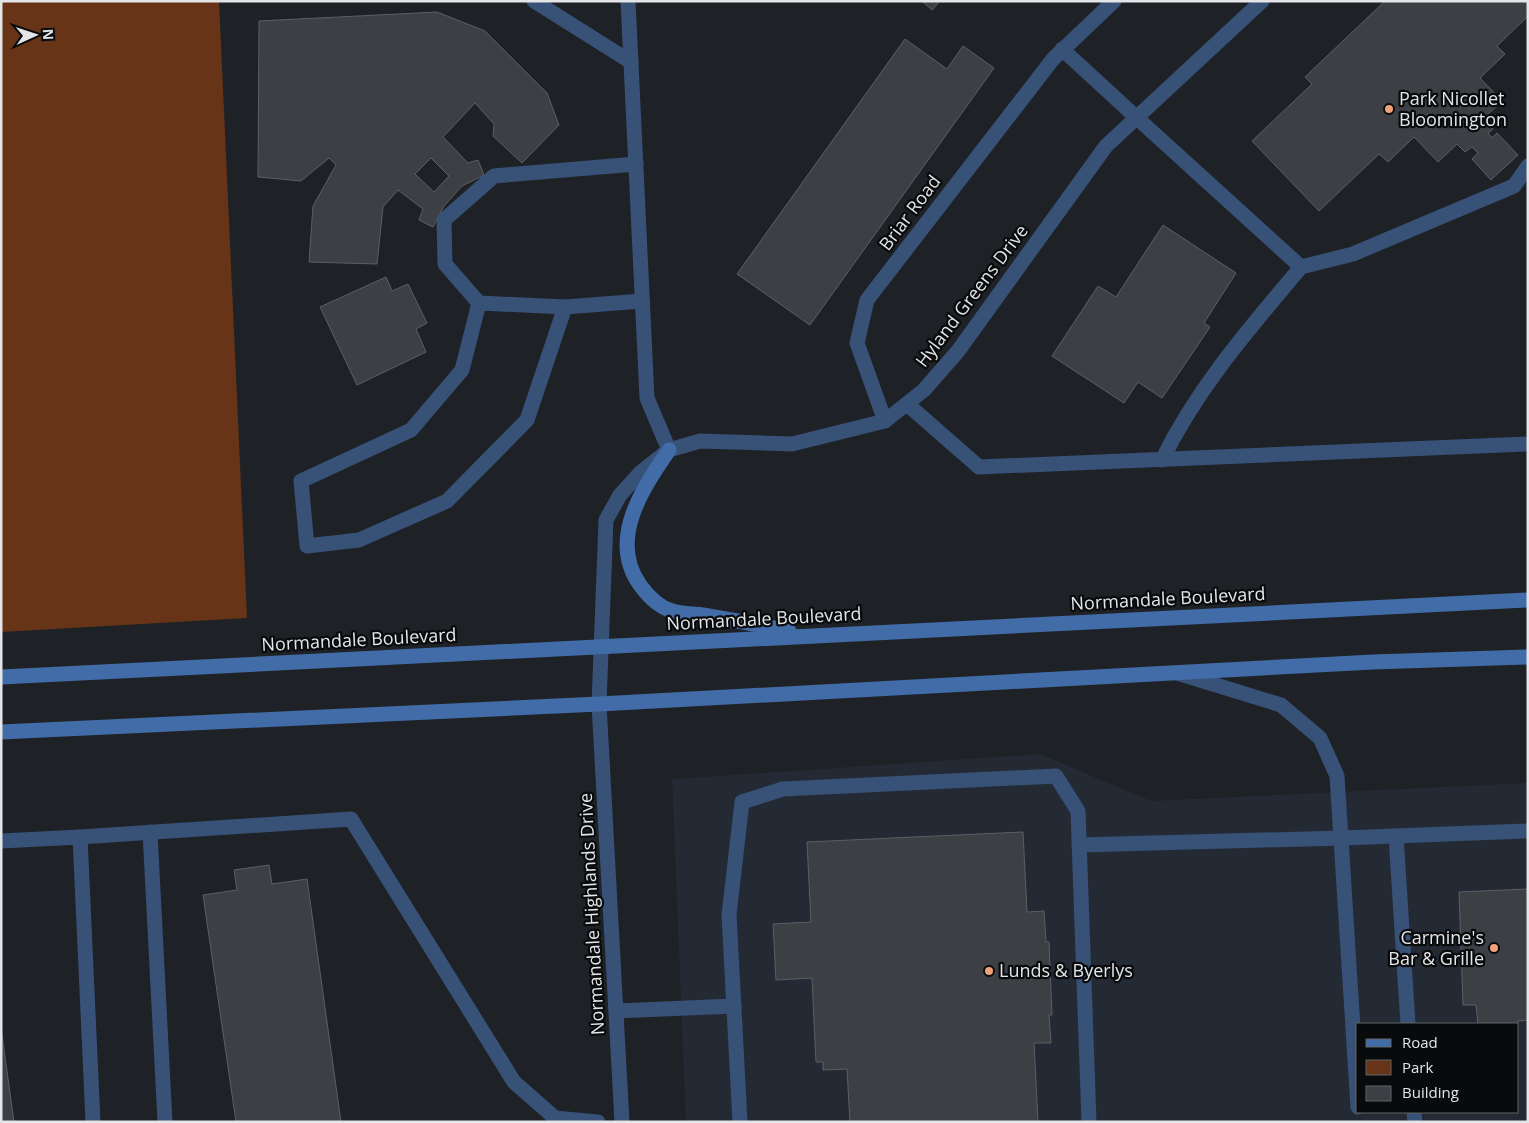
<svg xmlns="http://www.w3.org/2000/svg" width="1529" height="1123" font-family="'Open Sans',sans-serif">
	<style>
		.built { fill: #242a33; fill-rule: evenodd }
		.green { fill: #673418 }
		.building { fill: #3c3f44; stroke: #5c6064; fill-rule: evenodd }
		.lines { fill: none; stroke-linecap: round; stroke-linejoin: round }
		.lane { stroke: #375177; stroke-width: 15 }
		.street { stroke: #375177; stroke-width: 15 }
		.secondary { stroke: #426ca7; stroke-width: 15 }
		.poi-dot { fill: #f1a27b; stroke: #090a0c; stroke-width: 2 }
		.labels { text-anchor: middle; stroke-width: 4.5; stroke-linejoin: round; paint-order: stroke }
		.poi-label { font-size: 18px; fill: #e3e5e7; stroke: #090a0c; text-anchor: start }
		.street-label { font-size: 18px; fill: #e3e5e7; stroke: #090a0c }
	</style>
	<rect width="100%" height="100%" fill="#1e2125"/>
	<!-- built -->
	<path class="built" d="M1040,754L1151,801L1528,783V1122H686L672,779ZM1358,1024H1518V1112H1358Z"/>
	<!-- green -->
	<path class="green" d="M1,1H219L247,618L1,632Z"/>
	<!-- building -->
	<g class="building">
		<path d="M922,1H940L932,10Z"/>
		<path d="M1385,1H1528V16L1497,46L1505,54L1480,78L1502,101L1484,118L1493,129L1488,133L1492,138L1497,133L1518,155L1491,180L1472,159L1478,153L1472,147L1465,152L1457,144L1438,162L1414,137L1388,162L1379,154L1319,211L1252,141L1312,84L1305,77Z"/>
		<path d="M437,12L485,31L547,93L559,125L522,163L493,136L494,124L475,103L443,137L468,163L478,160L484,175L462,186L444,206L433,227L419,220L423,209L398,190L383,207L377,264L309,262L313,206L336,165L329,158L301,181L258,177L259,21ZM431,158L449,176L434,192L415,174Z"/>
		<path d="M905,39L947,69L963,46L994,68L810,325L737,274Z"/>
		<path d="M1163,225L1236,273L1204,323L1210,327L1162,398L1138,382L1124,403L1052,356L1098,286L1116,297Z"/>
		<path d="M386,277L392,291L408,284L427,323L416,329L426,352L357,385L320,307Z"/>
		<path d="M1023,832L1027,912L1044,911L1046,942H1049L1052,1015H1049L1051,1043H1034L1038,1122H850L847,1069L823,1070V1062H816L812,978L776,980L773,924L811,922L807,842Z"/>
		<path d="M269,865L272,884L307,879L341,1122H236L203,895L237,890L234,870Z"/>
		<path d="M1528,889V1020L1518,1021V1024H1478L1476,1005H1463L1459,892Z"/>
		<path d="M1,1028L14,1122H1Z"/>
	</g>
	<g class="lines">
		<!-- lane -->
		<g class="lane">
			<path d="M534,1L631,62"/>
			<path d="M628,1L647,398L669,450"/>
			<path d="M1137,118L1301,267L1353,254L1514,186L1528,166"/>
			<path d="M636,164L494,176L444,220L445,264L479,303L462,370L411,430L301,481L307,546L359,540L447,501L527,420L565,307L642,301"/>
			<path d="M479,303L565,307"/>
			<path d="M907,404L979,467L1528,444"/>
			<path d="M1162,460C1198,387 1249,329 1301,267"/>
			<path d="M1177,673L1281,705L1320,738L1337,776L1358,1107"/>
			<path d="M150,832L165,1122"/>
			<path d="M1396,836L1408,1024"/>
			<path d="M80,837L351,819L514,1082L555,1118L598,1122"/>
			<path d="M1,841L80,837L93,1122"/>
			<path d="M1079,845L1342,838L1528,831"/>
			<path d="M616,1011L734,1006"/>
			<path d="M1414,1112L1415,1122"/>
			<path d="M740,1122L729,915L742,802L783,789L1056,776L1078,811L1089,1122"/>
		</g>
		<!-- street -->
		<g class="street">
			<path d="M1062,49L1137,118"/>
			<path d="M885,421L857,343L867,300L1053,59L1114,1"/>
			<path d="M622,1122L599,704L606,520L620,495L640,473L669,450L700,441L792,444L885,421L924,390L958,351L1106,146L1262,1"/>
		</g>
		<!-- secondary -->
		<g class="secondary">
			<path d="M669,450C642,489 608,540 640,585C648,596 659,607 672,611C682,614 693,614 703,615C732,620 761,625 789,631"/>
			<path d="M1,677L1528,600"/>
			<path d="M1,732L599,704L1373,662L1528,657"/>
		</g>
	</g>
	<!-- markers -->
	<g class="poi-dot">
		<circle cx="1389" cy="109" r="5"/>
		<circle cx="1494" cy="948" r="5"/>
		<circle cx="989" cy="971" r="5"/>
	</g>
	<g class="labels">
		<!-- poi labels -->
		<g class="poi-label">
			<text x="1399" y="105">Park Nicollet<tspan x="1399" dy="21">Bloomington</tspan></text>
			<text x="1484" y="944" text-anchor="end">Carmine's<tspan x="1484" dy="21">Bar &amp; Grille</tspan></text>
			<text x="999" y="977">Lunds &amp; Byerlys</text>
		</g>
		<!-- street labels -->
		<g class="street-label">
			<text transform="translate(910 213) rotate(-53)" y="6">Briar Road</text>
			<text transform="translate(972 296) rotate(-53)" y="6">Hyland Greens Drive</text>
			<text transform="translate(1168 599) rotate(-3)" y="6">Normandale Boulevard</text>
			<text transform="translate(764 619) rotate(-3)" y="6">Normandale Boulevard</text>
			<text transform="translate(359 640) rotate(-3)" y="6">Normandale Boulevard</text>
			<text transform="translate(592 914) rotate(-93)" y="6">Normandale Highlands Drive</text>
		</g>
	</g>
	<!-- border -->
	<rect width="1529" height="1123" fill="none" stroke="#e3e5e7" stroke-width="5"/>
	<!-- legend -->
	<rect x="1356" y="1023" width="162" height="90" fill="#090a0c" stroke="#606264"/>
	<rect x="1366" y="1039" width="25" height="8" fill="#426ca7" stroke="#606264"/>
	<text x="1402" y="1048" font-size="15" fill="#e3e5e7">Road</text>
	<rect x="1366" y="1060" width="25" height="15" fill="#673418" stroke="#606264"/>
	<text x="1402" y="1073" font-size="15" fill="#e3e5e7">Park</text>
	<rect x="1366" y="1086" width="25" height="15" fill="#3c3f44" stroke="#606264"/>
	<text x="1402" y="1098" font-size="15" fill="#e3e5e7">Building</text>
	<!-- north arrow -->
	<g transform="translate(35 35) rotate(87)" stroke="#090a0c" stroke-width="4" paint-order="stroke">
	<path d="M0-4L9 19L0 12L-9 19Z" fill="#e3e5e7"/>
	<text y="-8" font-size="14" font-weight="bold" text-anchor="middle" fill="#e3e5e7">N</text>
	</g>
</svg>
